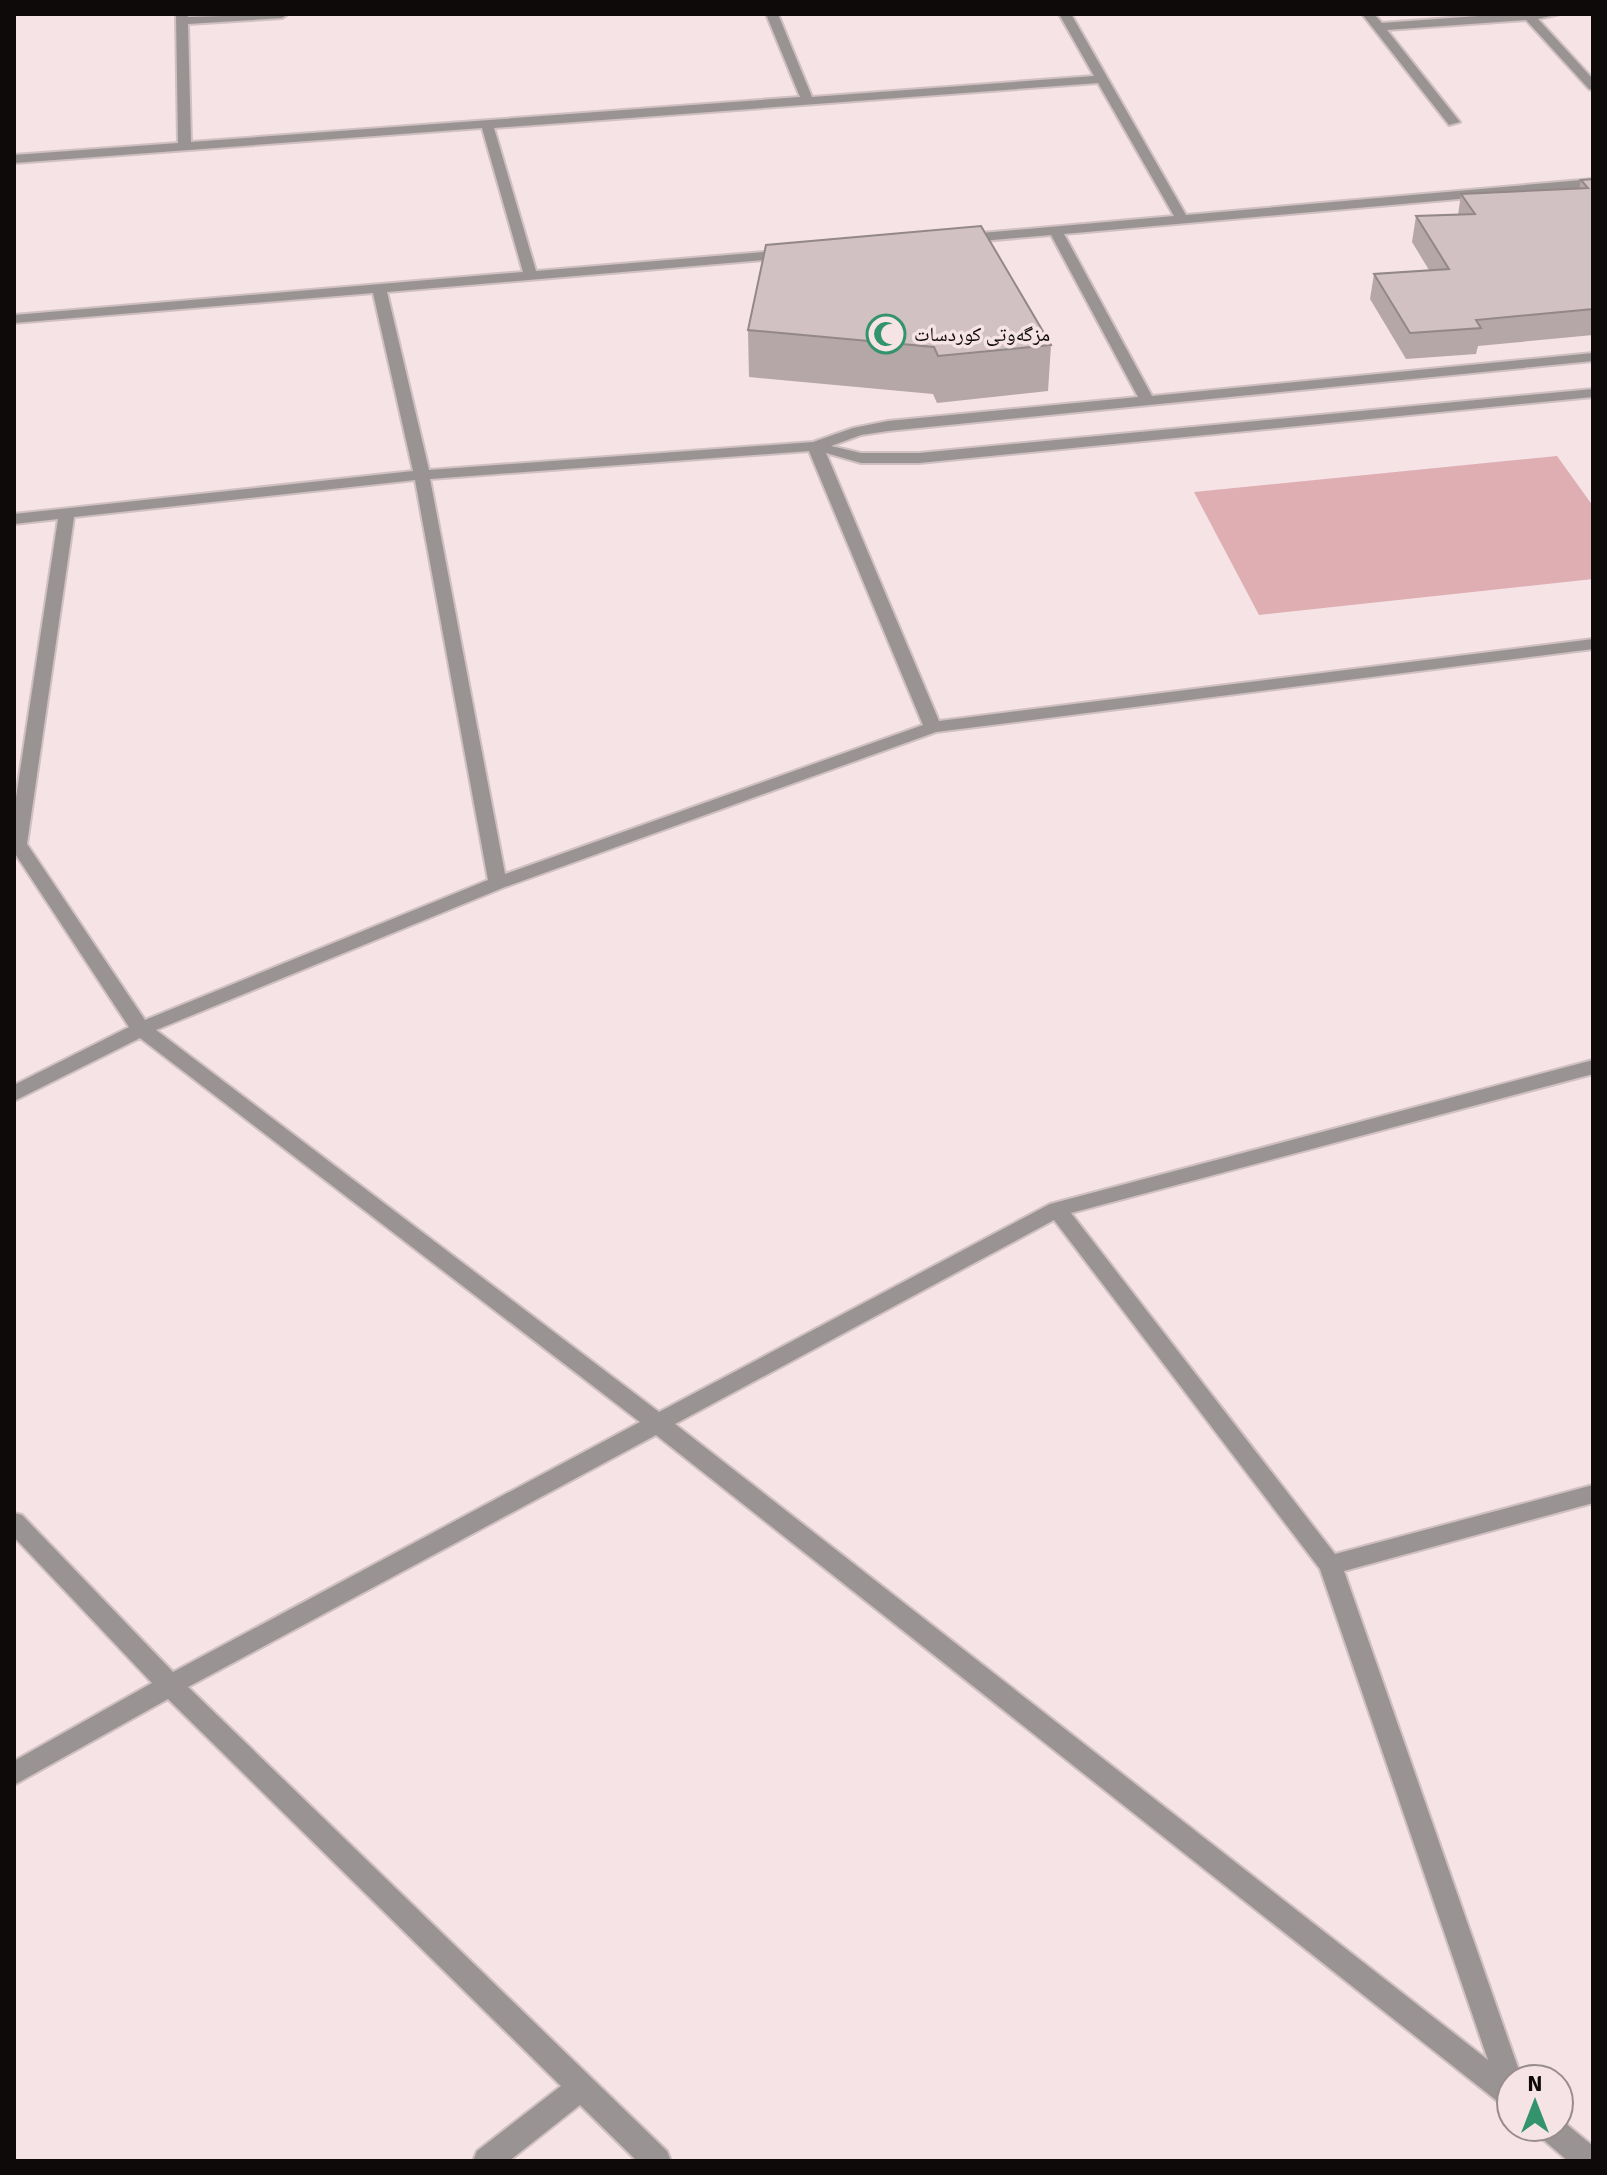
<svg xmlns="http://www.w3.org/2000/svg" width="1607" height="2175" font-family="Signika,'Noto Naskh Arabic',sans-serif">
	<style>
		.green { fill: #deaeb2 }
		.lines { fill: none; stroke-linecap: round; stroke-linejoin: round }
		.minor-casing { stroke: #d0c0c2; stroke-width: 4 }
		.minor { fill: #9a9394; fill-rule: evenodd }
		.wall { fill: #b5a6a7 }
		.building { fill: #d2c1c2; stroke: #938788; stroke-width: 2 }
		.labels { text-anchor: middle; stroke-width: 7; stroke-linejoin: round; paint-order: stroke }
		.far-poi-label { font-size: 20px; fill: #0f0a0a; stroke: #f5e3e5; text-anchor: start }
	</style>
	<rect width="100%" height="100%" fill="#f5e3e5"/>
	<!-- green -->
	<path class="green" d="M1557,456L1593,506V579L1259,615L1194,492Z"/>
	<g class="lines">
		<defs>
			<g id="minor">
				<path d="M176,14H188V17L288,14L282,18L188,24L191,142L800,97L766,14H778L812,97L1094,76L1059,14H1071L1186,215L1593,179V187L1064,234L1152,396L1593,353V361L888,431L861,435L831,446L861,453H919L1593,389V397L919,463H861L826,453L939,721L1593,639V649L936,732L505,887L156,1030L659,1412L1050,1204L1593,1060V1074L1071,1213L1335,1554L1593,1485V1503L1344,1571L1522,2079H1511V2108L1501,2104L656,1435L188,1687L667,2151L671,2161H637L580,2105L509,2161H473L477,2151L561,2086L168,1699L14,1785V1761L152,1683L14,1537V1513L22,1515L173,1672L640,1422L140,1038L14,1101V1085L129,1027L14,852V811L58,519L14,524V514L413,471L373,293L14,323V315L523,272L482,128L14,163V155L178,143ZM1098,83L1174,216L959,235L952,239L959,243L1051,235L1138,397L888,421L853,428L813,442L429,470L387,292L788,258L795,254L788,250L536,271L494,128ZM809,451L923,725L505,874L430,479ZM415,480L488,880L145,1020L27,844L74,517ZM1054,1220L1320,1569L1488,2060L675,1424Z"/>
				<path d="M1362,14H1374L1382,23L1505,14H1560L1538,19L1593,79V90L1589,89L1526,20L1387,30L1460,122L1449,125Z"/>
				<path d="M1559,2118L1593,2146V2161H1568L1539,2136L1535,2127H1559Z"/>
			</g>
		</defs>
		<!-- minor casing -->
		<use href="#minor" class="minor-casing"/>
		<!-- minor -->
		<use href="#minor" class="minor"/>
	</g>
	<!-- wall -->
	<g class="wall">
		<path d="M1593,179V335L1478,346L1476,354L1406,359L1370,299L1374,274L1429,270L1412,242L1416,216L1458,215L1461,194L1579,189L1581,180Z"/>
		<path d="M748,330L1051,345L1048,391L937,403L933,394L749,377Z"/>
	</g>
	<!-- building -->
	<g class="building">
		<path d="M1593,179V309L1476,320L1481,328L1410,333L1374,274L1449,269L1416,216L1475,214L1461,194L1588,188L1581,180Z"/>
		<path d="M981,226L1051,345L938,356L934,347L748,330L766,245Z"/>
	</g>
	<!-- icons -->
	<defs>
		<symbol id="mosque-ring" viewBox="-11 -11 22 22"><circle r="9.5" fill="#f5e3e5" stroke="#33936c" stroke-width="1.5"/><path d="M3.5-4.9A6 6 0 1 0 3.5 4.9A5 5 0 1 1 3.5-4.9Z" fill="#33936c"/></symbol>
	</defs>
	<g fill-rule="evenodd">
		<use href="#mosque-ring" x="864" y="312" width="44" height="44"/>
	</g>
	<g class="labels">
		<!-- far-poi labels -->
		<g class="far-poi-label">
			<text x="914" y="341">مزگەوتی كوردسات</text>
		</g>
	</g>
	<!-- border -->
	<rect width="1607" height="2175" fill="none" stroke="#0f0a0a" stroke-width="32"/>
	<!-- north arrow -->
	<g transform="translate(1535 2103)"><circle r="38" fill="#f5e3e5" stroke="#998c8d" stroke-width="2"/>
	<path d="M0-6L14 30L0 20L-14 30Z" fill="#33936c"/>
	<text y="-12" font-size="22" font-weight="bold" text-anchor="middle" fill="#0f0a0a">N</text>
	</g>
</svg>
